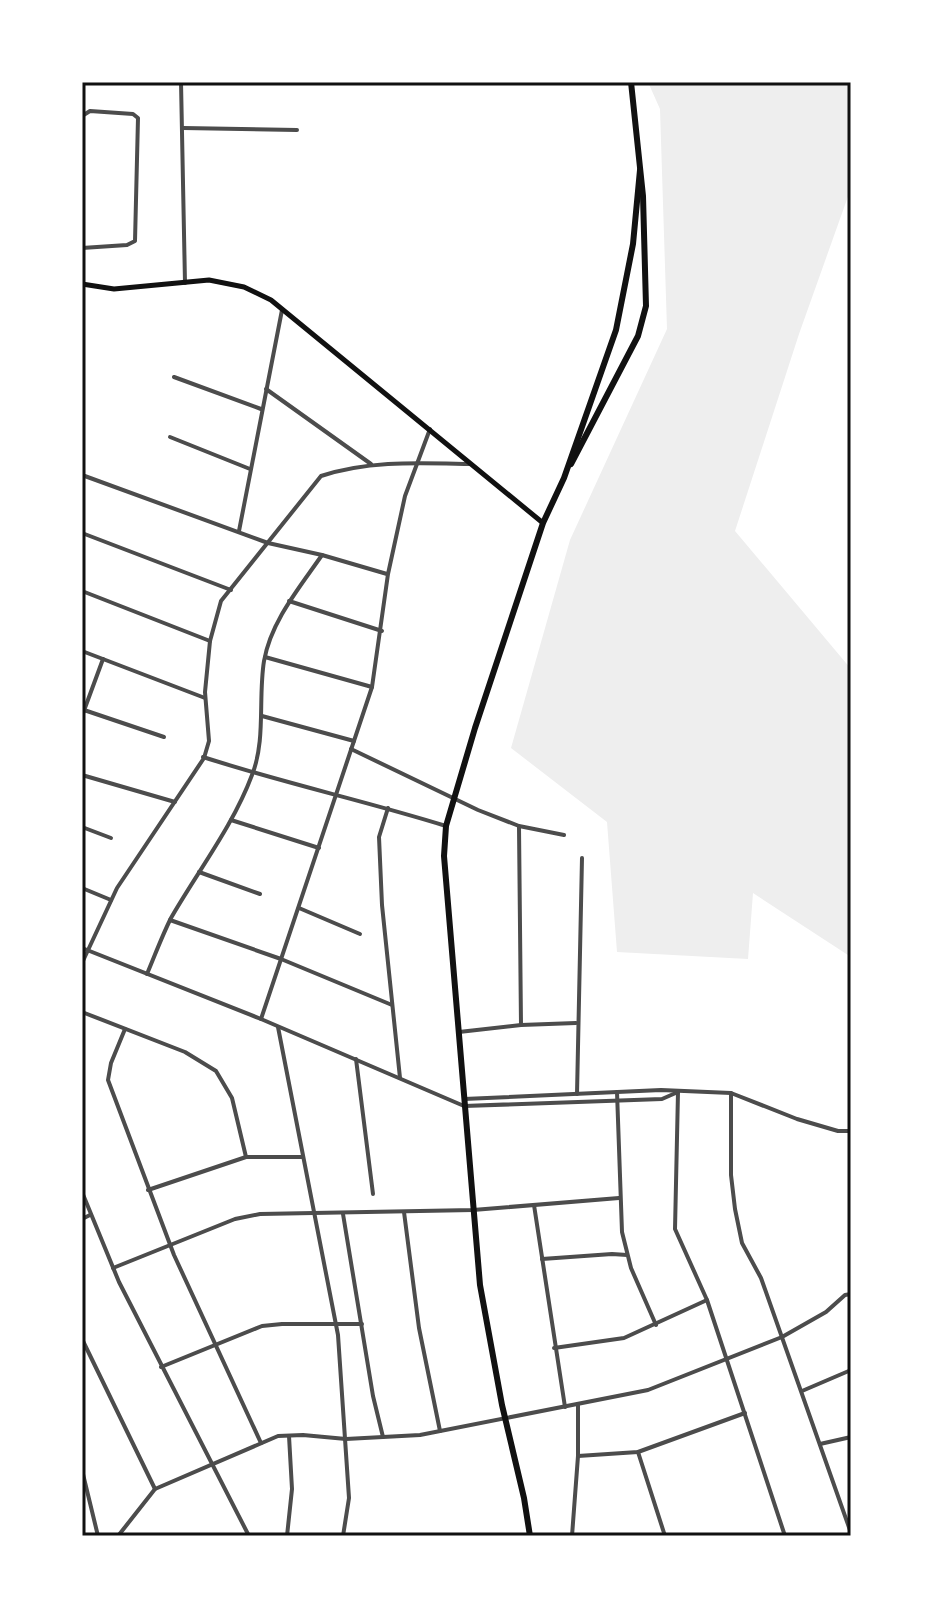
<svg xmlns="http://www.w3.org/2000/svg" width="933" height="1618" font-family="Helvetica,sans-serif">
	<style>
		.green { fill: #eee }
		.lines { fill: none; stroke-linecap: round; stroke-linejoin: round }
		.minor { stroke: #4c4c4c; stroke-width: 4 }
		.secondary { stroke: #111; stroke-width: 5 }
		.trunk { stroke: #111; stroke-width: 6 }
		.neatline { fill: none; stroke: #111; stroke-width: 3 }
	</style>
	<rect width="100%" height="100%" fill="#fff"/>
	<!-- green -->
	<path class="green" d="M648,82H851V188L799,334L735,531L851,669V957L753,893L748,959L617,952L607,822L511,748L570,540L667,329L660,109Z"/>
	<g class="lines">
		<!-- minor -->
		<g class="minor">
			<path d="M181,82L185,283"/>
			<path d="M82,116L90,111L133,114L138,118L135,241L127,245L82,248"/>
			<path d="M183,128L297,130"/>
			<path d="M174,377L261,409"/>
			<path d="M266,389L371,464"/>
			<path d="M170,437L250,469"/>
			<path d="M82,475L268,543L322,555L387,574"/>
			<path d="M239,531L282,310"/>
			<path d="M82,533L231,590"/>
			<path d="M82,591L210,641"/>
			<path d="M289,601L382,631"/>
			<path d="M82,651L205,698"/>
			<path d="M265,657L372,687"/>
			<path d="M84,710L164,737"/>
			<path d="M82,716L103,659"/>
			<path d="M262,716L354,741"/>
			<path d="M351,749L478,810L519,826L564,835"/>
			<path d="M203,757C283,783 366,801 446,826"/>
			<path d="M82,775L175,802"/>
			<path d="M388,808L379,837L382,905L400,1078"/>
			<path d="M231,820L319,848"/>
			<path d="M82,827L111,838"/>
			<path d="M519,827L521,1025"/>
			<path d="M199,872L260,894"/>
			<path d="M82,888L111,900"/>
			<path d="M299,908L360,934"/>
			<path d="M170,920L281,959L392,1005"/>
			<path d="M82,948L261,1019L464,1106L662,1099L678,1092"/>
			<path d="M82,963L117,888L204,758L209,741L205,692L210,641L221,601L321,476C370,460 420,463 470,464"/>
			<path d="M147,974C155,955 162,936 171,918C198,871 233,826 252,775C266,740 258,698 264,661C271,621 300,587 322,555"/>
			<path d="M82,1012L185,1052L216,1071L232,1098L246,1157"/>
			<path d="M261,1019L372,687L388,574L405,496L430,429"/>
			<path d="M278,1027L338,1335L349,1498L343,1536"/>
			<path d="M125,1029L111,1063L108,1080L174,1255L261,1443"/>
			<path d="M459,1032L521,1025L576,1023"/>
			<path d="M356,1059L373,1194"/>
			<path d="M617,1092L622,1232L631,1268L656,1325"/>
			<path d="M678,1092L675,1229L707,1300L785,1536"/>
			<path d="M731,1093V1175L735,1209L742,1243L761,1278L851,1533"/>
			<path d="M577,1094L582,858"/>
			<path d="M464,1099L661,1090L731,1093L797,1119L838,1131H851"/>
			<path d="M148,1190L246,1157H302"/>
			<path d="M82,1192L119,1282L249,1536"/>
			<path d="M534,1205L565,1407"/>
			<path d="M404,1212L419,1328L440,1431"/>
			<path d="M343,1214L373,1396L383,1437"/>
			<path d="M82,1219L90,1215"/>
			<path d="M542,1259L612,1254L627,1255"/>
			<path d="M113,1268L235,1219L260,1214L473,1210L619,1198"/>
			<path d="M82,1339L155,1489L278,1436L303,1435L346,1439L420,1435L648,1390L782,1337L826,1312L845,1295L851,1294"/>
			<path d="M554,1348L624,1338L707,1300"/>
			<path d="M161,1367L262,1326L282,1324H362"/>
			<path d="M802,1391L851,1370"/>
			<path d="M820,1444L851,1437"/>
			<path d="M638,1452L665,1536"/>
			<path d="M578,1456L638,1452L745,1413"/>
			<path d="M82,1470L98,1536"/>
			<path d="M118,1536L155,1489"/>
			<path d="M287,1536L292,1489L289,1436"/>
			<path d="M572,1536L578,1456V1404"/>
		</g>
		<!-- secondary -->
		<path class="secondary" d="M82,284L114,289L209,280L244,287L271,300L543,523"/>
		<!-- trunk -->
		<g class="trunk">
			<path d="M571,464L638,336L646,306L643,196L631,82"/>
			<path d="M530,1536L524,1498L502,1405L480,1285L444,856L446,826L475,728L543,523L564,478L616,330L633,244L640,170"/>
		</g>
	</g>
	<!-- border -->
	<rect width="933" height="1618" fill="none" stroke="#ffffff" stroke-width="168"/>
	<rect x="84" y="84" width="765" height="1450" class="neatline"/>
</svg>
